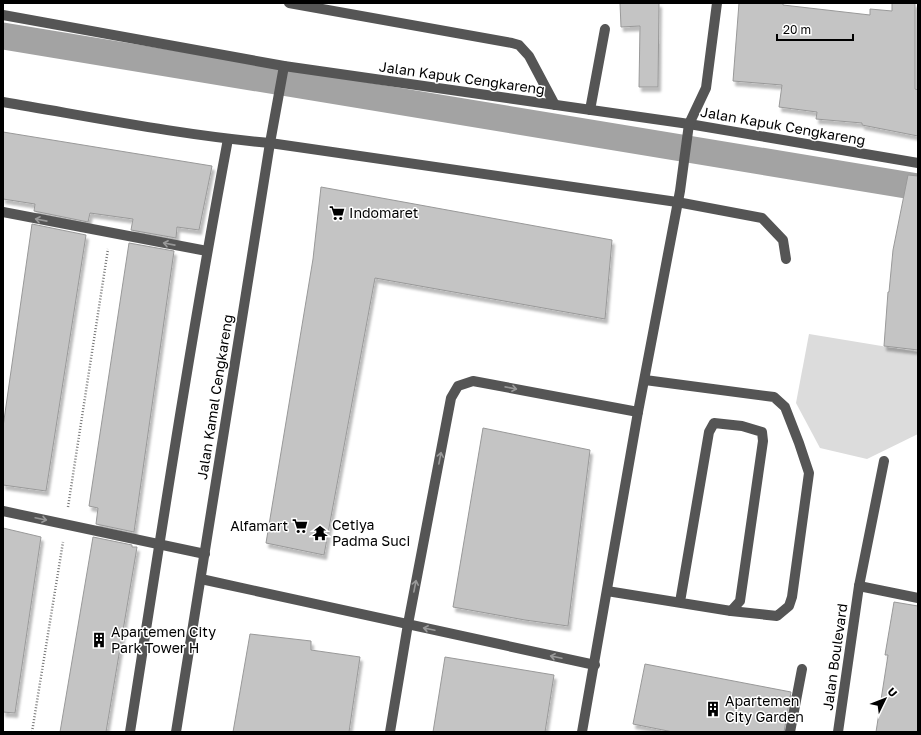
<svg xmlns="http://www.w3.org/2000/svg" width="921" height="735" font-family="'Golos Text',sans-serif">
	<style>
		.green { fill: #dcdcdc }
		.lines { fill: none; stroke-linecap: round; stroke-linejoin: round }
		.canal { stroke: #a3a3a3; stroke-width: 27 }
		.building { fill: #c4c4c4; stroke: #999; filter: url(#shadow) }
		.path { stroke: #777; stroke-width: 2.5; stroke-dasharray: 1 2; stroke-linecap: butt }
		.minor { stroke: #555; stroke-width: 10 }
		.oneway { stroke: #999 }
		.labels { text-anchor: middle; stroke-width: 3; stroke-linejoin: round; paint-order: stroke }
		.street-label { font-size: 14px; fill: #000; stroke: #fff }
		.poi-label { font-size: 14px; fill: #000; stroke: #fff; text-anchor: start }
	</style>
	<defs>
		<filter id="shadow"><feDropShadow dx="2.5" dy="4.5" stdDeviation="1" flood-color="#0004"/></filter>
	</defs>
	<rect width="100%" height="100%" fill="#fff"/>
	<!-- green -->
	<path class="green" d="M809,334L918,352V434L867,459L820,448L796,403Z"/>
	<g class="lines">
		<!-- canal -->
		<path class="canal" d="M3,36L918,187"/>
	</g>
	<!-- building -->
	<g class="building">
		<path d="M620,3H659L658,87H639L640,26L621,27Z"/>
		<path d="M739,3H783V5L870,15V9L892,11V3H915V89L918,90V136L862,125V123L816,119L817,112L779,107L782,85L733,81Z"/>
		<path d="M3,132L212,166L199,230L177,227L176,238L131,230L133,219L90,213L88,222L34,211L35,204L3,199Z"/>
		<path d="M908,175L918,176V350L884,346L888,292H889L893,250Z"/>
		<path d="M321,187L612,240L605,319L375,278L324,555L266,543L313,259Z"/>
		<path d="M32,224L86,235L46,491L3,485V427Z"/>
		<path d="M129,243L174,251L134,532L96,524L98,508L89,506Z"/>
		<path d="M483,428L590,450L568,626L525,620L453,607Z"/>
		<path d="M3,528L41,537L15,713L3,712Z"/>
		<path d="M93,537L132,545V547H137L106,732H60Z"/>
		<path d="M894,602L918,606V732H876L888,655H885Z"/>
		<path d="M250,634L311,641V650L360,657L349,732H233Z"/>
		<path d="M445,657L554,675L545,732H433Z"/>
		<path d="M645,664L791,692L784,732H673L633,724Z"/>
	</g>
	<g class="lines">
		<!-- path -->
		<g class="path">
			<path d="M68,507L108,249"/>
			<path d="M32,732L63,542"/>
		</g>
		<!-- minor -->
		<g class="minor">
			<path d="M289,3L512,43L519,45L529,56L555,105"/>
			<path d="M3,15L284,66L689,124L918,163"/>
			<path d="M3,102C92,117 180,135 270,143L677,202L762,218L783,240L786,259"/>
			<path d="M590,110L605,29"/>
			<path d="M3,212L207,251"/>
			<path d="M645,380L774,397L785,407L799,443L809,473L792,597L789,606L777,616L731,611"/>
			<path d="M3,511L205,554"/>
			<path d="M201,579L595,665"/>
			<path d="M859,586L918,598"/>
			<path d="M607,591L731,611L740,601L763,441L762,432L742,426L714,423L709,432L680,602"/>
			<path d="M130,732C161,534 191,336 228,139"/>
			<path d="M176,732L270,143L284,66"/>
			<path d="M390,732L408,624L451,398L458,386L473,381L638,412"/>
			<path d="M582,732L638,412L680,191L689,124L706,88L717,3"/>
			<path d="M790,732L802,669"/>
			<path d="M838,732L859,586L884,461"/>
		</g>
	</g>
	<!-- one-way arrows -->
	<defs><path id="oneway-shaft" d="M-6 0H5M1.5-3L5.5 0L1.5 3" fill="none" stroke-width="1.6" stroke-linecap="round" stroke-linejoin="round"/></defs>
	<g class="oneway">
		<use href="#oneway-shaft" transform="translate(41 220) rotate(-169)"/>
		<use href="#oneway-shaft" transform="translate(169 244) rotate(-169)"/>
		<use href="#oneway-shaft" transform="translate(511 388) rotate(11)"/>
		<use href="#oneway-shaft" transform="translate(440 458) rotate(-79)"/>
		<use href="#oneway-shaft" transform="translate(41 519) rotate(12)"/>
		<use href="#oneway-shaft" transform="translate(415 586) rotate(-79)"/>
		<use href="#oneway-shaft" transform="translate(429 629) rotate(-168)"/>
		<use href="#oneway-shaft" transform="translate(556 657) rotate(-168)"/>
	</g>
	<!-- icons -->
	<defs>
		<symbol id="supermarket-bare" viewBox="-9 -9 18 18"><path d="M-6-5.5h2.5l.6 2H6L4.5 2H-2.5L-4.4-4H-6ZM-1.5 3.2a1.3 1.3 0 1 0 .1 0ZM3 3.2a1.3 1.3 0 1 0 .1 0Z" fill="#000" stroke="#fff" stroke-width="2.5" paint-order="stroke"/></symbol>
		<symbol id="temple-bare" viewBox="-9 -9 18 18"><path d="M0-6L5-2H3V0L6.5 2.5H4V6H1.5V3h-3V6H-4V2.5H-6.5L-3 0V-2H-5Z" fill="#000" stroke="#fff" stroke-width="2.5" paint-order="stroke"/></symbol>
		<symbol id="building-bare" viewBox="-9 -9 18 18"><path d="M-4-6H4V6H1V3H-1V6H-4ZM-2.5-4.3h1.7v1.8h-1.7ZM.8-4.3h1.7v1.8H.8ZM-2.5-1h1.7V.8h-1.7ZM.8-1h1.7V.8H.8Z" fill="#000" stroke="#fff" stroke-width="2.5" paint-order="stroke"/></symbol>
	</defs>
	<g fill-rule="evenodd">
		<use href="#supermarket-bare" x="326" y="202" width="22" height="22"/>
		<use href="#supermarket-bare" x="289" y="515" width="22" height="22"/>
		<use href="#temple-bare" x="309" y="522" width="22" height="22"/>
		<use href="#building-bare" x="88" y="629" width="22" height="22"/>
		<use href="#building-bare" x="702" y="698" width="22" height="22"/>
	</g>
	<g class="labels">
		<!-- street labels -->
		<g class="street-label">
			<text transform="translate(462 78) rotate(8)" y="5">Jalan Kapuk Cengkareng</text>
			<text transform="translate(783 126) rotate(10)" y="5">Jalan Kapuk Cengkareng</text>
			<text transform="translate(215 397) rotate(-81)" y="5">Jalan Kamal Cengkareng</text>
			<text transform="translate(835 657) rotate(-82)" y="5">Jalan Boulevard</text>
		</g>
		<!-- poi labels -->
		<g class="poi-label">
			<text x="349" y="218">Indomaret</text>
			<text x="332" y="530">Cetiya<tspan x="332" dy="16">Padma Suci</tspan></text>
			<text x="288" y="531" text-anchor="end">Alfamart</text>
			<text x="111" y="637">Apartemen City<tspan x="111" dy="16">Park Tower H</tspan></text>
			<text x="725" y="706">Apartemen<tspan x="725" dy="16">City Garden</tspan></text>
		</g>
	</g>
	<!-- border -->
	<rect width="921" height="735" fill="none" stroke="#000000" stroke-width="8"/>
	<!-- north arrow -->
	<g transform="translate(885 699) rotate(47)" stroke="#ffffff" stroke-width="3" paint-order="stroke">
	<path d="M0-3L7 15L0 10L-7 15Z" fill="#000000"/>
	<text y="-6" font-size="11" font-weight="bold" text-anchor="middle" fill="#000000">U</text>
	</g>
	<!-- scale -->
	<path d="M777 34v6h76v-6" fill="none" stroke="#000000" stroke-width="2"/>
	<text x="783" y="34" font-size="12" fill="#000000" stroke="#ffffff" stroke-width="3" paint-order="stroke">20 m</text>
</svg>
